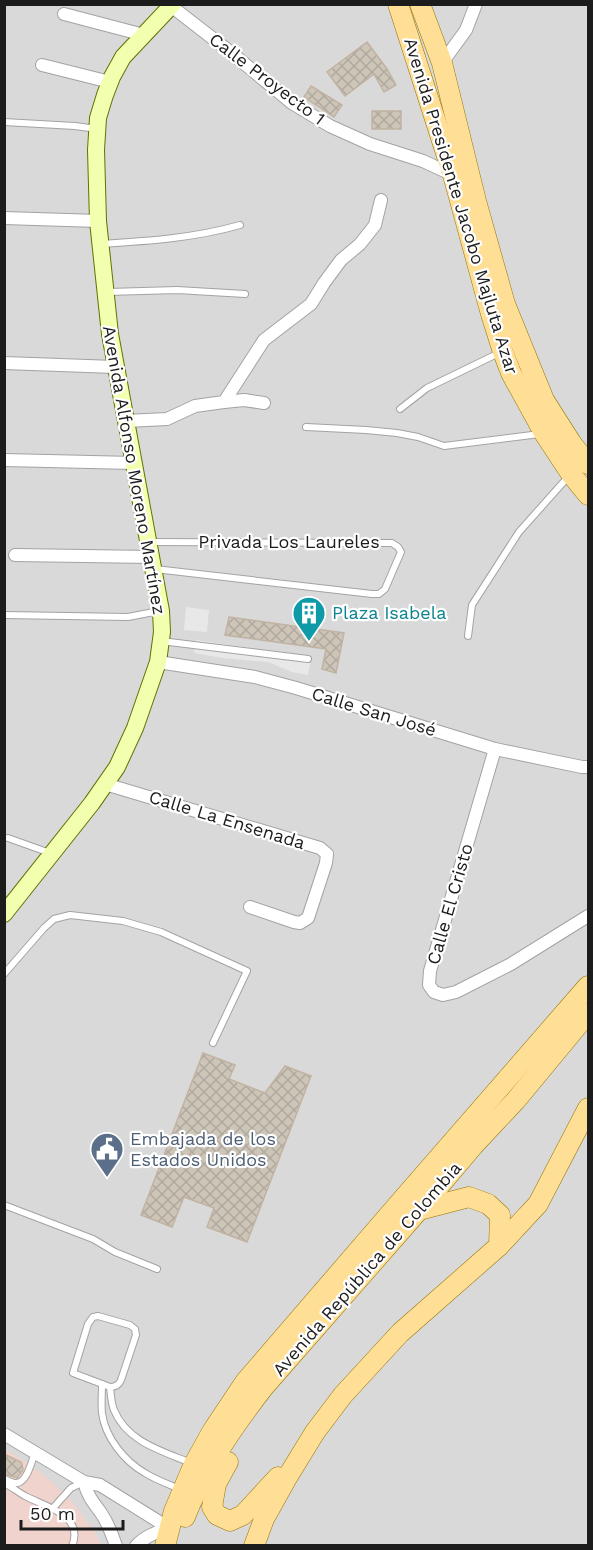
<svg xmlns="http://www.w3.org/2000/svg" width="593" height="1550" font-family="'Work Sans',sans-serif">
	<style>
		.residential { fill: #dad9d9 }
		.commercial { fill: #f1d3cd }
		.parking { fill: #e8e8e8 }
		.building { fill: url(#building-cross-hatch); stroke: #c1b3a2; stroke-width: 1.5 }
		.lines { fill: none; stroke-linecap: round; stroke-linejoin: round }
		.lane-casing { stroke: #a3a3a3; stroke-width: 8 }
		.street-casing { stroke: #a3a3a3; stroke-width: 14 }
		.secondary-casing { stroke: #5b7600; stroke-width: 18 }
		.primary-casing { stroke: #947500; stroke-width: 21 }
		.lane { stroke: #fff; stroke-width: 6 }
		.street { stroke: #fff; stroke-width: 12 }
		.secondary { stroke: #f1ffae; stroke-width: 16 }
		.primary { stroke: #ffde95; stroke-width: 20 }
		.labels { text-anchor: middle; stroke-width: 4.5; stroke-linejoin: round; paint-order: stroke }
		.street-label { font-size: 18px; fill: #1c1c1c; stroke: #fff }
		.culture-label { font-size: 18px; fill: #0d838f; stroke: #fff; text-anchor: start }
		.service-label { font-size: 18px; fill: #4e5e75; stroke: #fff; text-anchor: start }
	</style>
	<defs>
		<pattern id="building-cross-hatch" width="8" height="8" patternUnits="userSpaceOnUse" patternTransform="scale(1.5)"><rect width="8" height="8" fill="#cec5b9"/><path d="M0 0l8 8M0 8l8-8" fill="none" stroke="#b0a99e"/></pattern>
	</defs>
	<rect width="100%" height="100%" fill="#eeebe0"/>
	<!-- residential -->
	<rect class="residential" x="5" y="5" width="583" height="1540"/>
	<!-- commercial -->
	<path class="commercial" d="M4,1449L23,1460L46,1477L70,1499L94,1531L101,1545H5Z"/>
	<!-- parking -->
	<g class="parking">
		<path d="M186,607L209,610L207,632L184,630Z"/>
		<path d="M196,640L311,657L308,675L292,672L268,662L222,658L194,653Z"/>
	</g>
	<!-- building -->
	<g class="building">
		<path d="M367,42L387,69L396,85L384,92L374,74L345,96L327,72Z"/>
		<path d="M311,86L342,105L334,117L304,97Z"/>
		<rect x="372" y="111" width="29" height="18"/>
		<path d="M229,617L344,633L336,673L322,669L326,649L225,635Z"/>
		<path d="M203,1053L235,1065L229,1079L265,1093L285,1066L311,1076L247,1242L207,1227L214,1208L184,1197L172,1227L141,1215Z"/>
		<path d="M4,1454L21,1462L22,1464L23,1470L17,1478L4,1474Z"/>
	</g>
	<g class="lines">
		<defs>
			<g id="lane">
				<path d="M4,122L75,126L97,129"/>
				<path d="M101,244C149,241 194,238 240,225"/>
				<path d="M108,292L177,290L245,294"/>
				<path d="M400,409L427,388L499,353"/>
				<path d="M306,427L366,430L397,433L418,437L444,446L540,434"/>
				<path d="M149,542L392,543L398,547L401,552L385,589L379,594H372L155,569"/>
				<path d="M4,615L128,617L159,611"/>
				<path d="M468,636L472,605L519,532L568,477"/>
				<path d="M161,641L308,659"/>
				<path d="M8,838L50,853"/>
				<path d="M4,974L44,928L54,919L70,915L123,921L161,932L247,971L213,1043"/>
				<path d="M4,1205L93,1239L115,1252L157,1269"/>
				<path d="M98,1316L130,1325L135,1329L136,1335L121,1380C119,1385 115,1387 110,1387L73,1373L88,1324L93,1317Z"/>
				<path d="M102,1384C102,1393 101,1403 102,1413C105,1437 124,1461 145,1473C156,1480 168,1484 180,1489"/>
				<path d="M110,1387C111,1394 111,1403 114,1410C127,1442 162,1451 191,1463"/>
				<path d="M4,1479C8,1480 10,1482 14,1483C27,1485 31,1462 35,1453"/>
				<path d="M4,1483C12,1487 18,1492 25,1496C44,1506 85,1515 72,1546"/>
				<path d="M53,1508L71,1488L84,1482"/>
			</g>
			<g id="street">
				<path d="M171,6L229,51L292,103L330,126L370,144L423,161L453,175L456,174"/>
				<path d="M64,14L144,35"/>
				<path d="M442,63L466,30L476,4"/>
				<path d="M42,65L110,82"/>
				<path d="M4,218L98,221"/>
				<path d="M4,363L115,367"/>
				<path d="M224,402L244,400L264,403"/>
				<path d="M126,421L167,419L195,406L224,402L264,340L311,304L324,283L341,260L360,244L375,225L381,200"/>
				<path d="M4,460L134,463"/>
				<path d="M15,555L151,557"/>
				<path d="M158,662L255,677L296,688L495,749L582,767H588"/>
				<path d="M495,749L430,971L429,985L434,992L443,995L456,992L511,964L588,916"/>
				<path d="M105,784L320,848L327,854L326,863L308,918L300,923L294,922L250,907"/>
				<path d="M4,1434L84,1482L100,1485L169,1528"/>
				<path d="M84,1482C88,1497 93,1502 101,1513C108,1523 112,1534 116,1546"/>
				<path d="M136,1546C145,1536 157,1532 169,1528"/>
			</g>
			<path id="secondary" d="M4,914L92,803L117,767L135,728L158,662L162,632L161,611L110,334L98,221L96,150L98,118L105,95L112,77L123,57L173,4"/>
			<g id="primary">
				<path d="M398,4L453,175L491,314L503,352L511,373L544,433L571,474L588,495"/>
				<path d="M420,4L442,63L476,201L505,304L544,400L572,444L588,464"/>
				<path d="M419,1210L469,1197L488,1204L500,1215L499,1246"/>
				<path d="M228,1462L216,1484L212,1507L217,1515L230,1521L243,1515L278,1477"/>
				<path d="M185,1517C203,1470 233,1427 263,1388L419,1210L473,1146L516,1100L588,1013"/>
				<path d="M165,1546L174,1511L194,1464L213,1430L245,1382L401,1201L588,986"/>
				<path d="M254,1546L264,1519L288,1476L315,1432L343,1395L400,1333L499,1246L538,1204L588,1108"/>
			</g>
		</defs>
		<!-- lane casing -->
		<use href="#lane" class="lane-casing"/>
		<!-- street casing -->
		<use href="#street" class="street-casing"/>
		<!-- secondary casing -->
		<use href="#secondary" class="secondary-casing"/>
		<!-- primary casing -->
		<use href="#primary" class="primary-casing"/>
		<!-- lane -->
		<use href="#lane" class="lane"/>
		<!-- street -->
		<use href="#street" class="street"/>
		<!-- secondary -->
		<use href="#secondary" class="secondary"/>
		<!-- primary -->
		<use href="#primary" class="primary"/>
	</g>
	<!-- icons -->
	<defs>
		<symbol id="building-pin" viewBox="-11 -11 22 30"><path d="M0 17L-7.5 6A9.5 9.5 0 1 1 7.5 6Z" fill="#0f9aa8" stroke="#fff"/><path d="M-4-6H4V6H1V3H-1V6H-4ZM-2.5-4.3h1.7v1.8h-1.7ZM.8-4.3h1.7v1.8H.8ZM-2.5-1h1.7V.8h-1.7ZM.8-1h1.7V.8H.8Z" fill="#fff"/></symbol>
		<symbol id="civic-pin" viewBox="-11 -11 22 30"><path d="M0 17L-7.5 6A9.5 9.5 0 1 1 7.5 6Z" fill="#5c6f8a" stroke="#fff"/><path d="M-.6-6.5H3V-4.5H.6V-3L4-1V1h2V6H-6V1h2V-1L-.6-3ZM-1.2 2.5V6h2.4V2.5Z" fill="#fff"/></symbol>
	</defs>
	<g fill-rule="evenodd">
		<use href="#building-pin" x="290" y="594" width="38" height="52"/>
		<use href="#civic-pin" x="88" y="1130" width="38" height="52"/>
	</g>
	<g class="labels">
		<!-- street labels -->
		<g class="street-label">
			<text transform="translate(267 79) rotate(37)" y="6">Calle Proyecto 1</text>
			<text transform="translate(461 206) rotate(73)" y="6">Avenida Presidente Jacobo Majluta Azar</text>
			<text transform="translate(134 470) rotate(80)" y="6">Avenida Alfonso Moreno Martínez</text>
			<text x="289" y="548">Privada Los Laureles</text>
			<text transform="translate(374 712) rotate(17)" y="6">Calle San José</text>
			<text transform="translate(227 820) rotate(17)" y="6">Calle La Ensenada</text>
			<text transform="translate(450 904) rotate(-74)" y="6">Calle El Cristo</text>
			<text transform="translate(367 1269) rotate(-49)" y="6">Avenida República de Colombia</text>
		</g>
		<!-- culture labels -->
		<g class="culture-label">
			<text x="332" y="619">Plaza Isabela</text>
		</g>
		<!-- service labels -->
		<g class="service-label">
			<text x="130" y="1145">Embajada de los<tspan x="130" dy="21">Estados Unidos</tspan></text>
		</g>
	</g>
	<!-- border -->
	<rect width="593" height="1550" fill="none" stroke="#1c1c1c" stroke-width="12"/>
	<!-- scale -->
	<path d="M21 1520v9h102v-9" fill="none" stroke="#1c1c1c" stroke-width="3"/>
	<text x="30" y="1520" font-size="18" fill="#1c1c1c" stroke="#ffffff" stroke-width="4.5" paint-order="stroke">50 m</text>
</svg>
